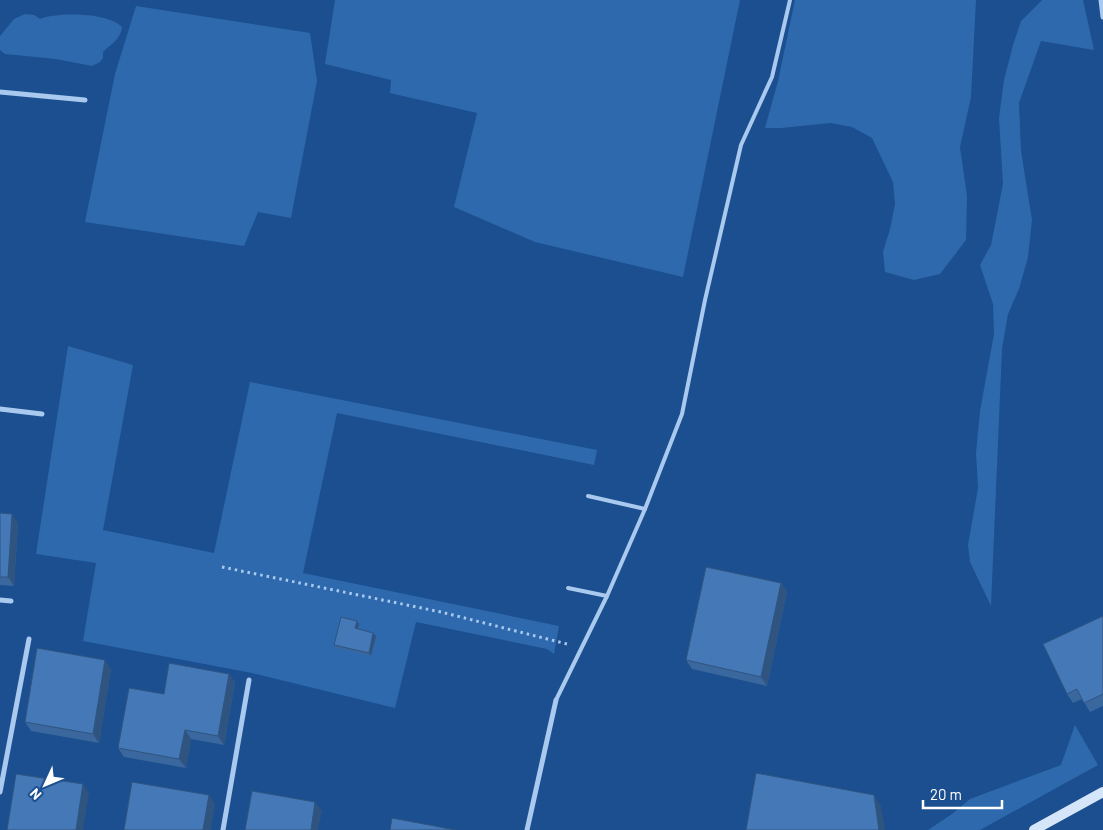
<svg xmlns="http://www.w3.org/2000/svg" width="1103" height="830" font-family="Barlow,sans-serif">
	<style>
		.green { fill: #2e69ad }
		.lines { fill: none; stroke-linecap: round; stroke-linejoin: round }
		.path { stroke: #a9c9ee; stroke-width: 3; stroke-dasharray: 2.5 4; stroke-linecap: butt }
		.service { stroke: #a9c9ee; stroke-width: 4 }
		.minor { stroke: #a9c9ee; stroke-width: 5 }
		.secondary { stroke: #d6e6fa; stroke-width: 10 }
		.wall { fill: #3a679d }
		.shaded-wall { fill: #305480 }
		.building { fill: #4478b7; stroke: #305480 }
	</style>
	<rect width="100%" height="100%" fill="#1b4f8f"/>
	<!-- green -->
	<g class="green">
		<path d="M335,0H740L683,277L535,242L454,207L477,113L390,93L391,80L325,64Z"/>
		<path d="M795,0H976L971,97L960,147L967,196L966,240L940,274L914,280L885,272L883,252L890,229L895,204L893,182L872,138L852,127L831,123L781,128H765L778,81Z"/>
		<path d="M1042,0H1083L1094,50L1041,41L1019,103L1021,151L1032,220L1028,257L1019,289L1008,314L1002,349L991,606L970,562L968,545L978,488L976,453L980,411L994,334L993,304L980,265L991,245L1003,184L999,118L1004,80L1013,45L1021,21Z"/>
		<path d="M136,6L310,33L317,81L291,218L258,212L244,246L85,222L115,74Z"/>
		<path d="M25,14L34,15L40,19C57,12 108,12 122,27C121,39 111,44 103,52V58L100,62L92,66L56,59L5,54L0,50V36L14,19Z"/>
		<path d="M68,346L133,365L103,530L214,553L250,382L597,450L594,465L337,413L303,573L559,626L554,654L547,649L416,622L395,708L252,673L83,641L96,563L36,554Z"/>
		<path d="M1075,725L1098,765L980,830H928L952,814L970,799L1061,765Z"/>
	</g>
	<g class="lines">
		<!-- path -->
		<path class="path" d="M222,567L441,612L567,644"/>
		<!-- service -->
		<g class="service">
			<path d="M588,496L645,509"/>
			<path d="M568,588L607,596"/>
			<path d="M556,700L607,596L645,509L682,414L705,300L741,145L772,77L790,0"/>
		</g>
		<!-- minor -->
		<g class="minor">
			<path d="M1101,0L1103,17"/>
			<path d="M0,92L85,100"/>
			<path d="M0,409L42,414"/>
			<path d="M0,600L11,601"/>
			<path d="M0,792L29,639"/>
			<path d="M223,830L249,680"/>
			<path d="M527,830L556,700"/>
		</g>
		<!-- secondary -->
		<path class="secondary" d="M1034,830L1103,792"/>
	</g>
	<!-- wall -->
	<g class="wall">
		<path d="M0,513L18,523L14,586L0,585Z"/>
		<path d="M781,583L787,592L767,686L692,669L686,660Z"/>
		<path d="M1103,616V706L1090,712L1082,699L1073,703L1067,694Z"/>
		<path d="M359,624L358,629L376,636L371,656L337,648L334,645Z"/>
		<path d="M111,669L99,743L31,731L25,722Z"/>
		<path d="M229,674L235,683L224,745L191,739L186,768L124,757L118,748L164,694Z"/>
	</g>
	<!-- shaded-wall -->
	<g class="shaded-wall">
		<path d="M12,514L18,523L14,586L8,577Z"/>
		<path d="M781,583L787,592L767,686L761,677Z"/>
		<path d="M357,621L359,624L357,632L355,628Z"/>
		<path d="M373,633L376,636L371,656L369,653Z"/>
		<path d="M105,660L111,669L99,743L93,734Z"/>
		<path d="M229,674L235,683L224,745L218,736Z"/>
		<path d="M185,730L191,739L186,768L179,759Z"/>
		<path d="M83,784L89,793L83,830H76Z"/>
		<path d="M209,795L215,804L211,830H203Z"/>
		<path d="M874,795L881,806L885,830H879Z"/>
		<path d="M315,802L322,811L318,830H311Z"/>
	</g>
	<!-- building -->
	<g class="building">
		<path d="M0,513L12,514L8,577H0Z"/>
		<path d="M706,567L781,583L761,677L686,660Z"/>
		<path d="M1103,616V694L1084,703L1077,689L1067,694L1043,644Z"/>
		<path d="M341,617L357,621L355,628L373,633L369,653L334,645Z"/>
		<path d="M37,648L105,660L93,734L25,722Z"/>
		<path d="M169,663L229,674L218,736L185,730L179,759L118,748L129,688L164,694Z"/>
		<path d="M756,773L874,795L879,830H746Z"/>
		<path d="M16,774L83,784L76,830H7Z"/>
		<path d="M132,782L209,795L203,830H124Z"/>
		<path d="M252,791L315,802L311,830H245Z"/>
		<path d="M392,818L456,830H390Z"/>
	</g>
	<!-- north arrow -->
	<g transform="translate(45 785) rotate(226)" stroke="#1b4f8f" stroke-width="4" paint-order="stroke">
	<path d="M0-4L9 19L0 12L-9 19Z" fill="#ffffff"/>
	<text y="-8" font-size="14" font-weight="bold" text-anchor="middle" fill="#ffffff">N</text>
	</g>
	<!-- scale -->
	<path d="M923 800v8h79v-8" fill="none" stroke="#ffffff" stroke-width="2.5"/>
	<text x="930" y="800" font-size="15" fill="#ffffff" stroke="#1b4f8f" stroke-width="4" paint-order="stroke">20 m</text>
</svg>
